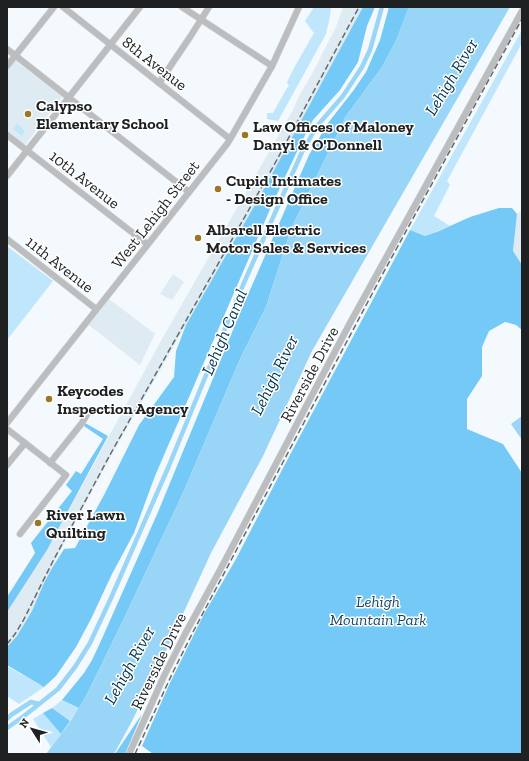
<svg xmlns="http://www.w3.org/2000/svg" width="529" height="761" font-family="'Zilla Slab',serif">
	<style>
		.built { fill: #deebf2 }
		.green { fill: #c0e6fc }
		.forest { fill: #75c9f6 }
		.water { fill: #99d5f7 }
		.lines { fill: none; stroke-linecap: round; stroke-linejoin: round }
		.canal { stroke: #99d5f7; stroke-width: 4.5 }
		.minor-casing { stroke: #d1d6da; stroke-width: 7 }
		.minor { stroke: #bbbdbf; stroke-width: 6 }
		.rail { stroke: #686b6d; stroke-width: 1.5; stroke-dasharray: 6 3; stroke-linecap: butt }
		.poi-dot { fill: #9c7723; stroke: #fff; stroke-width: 1.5 }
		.labels { text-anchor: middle; stroke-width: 3; stroke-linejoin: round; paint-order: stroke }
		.street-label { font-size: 16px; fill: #1e2021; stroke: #fff }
		.poi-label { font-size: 16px; font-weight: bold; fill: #1e2021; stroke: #fff; text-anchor: start }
		.park-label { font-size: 16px; font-style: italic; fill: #17465e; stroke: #fff }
		.water-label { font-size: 17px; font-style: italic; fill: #003248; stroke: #fff }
	</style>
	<rect width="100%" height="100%" fill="#f3f9fd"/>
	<!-- built -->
	<g class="built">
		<path d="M343,7H363L260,196L117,445L72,528L44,583L32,611L17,636L7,647V612L47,550L162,339L293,110L298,98L312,74L336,27Z"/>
		<path d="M15,60L62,97L25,145L7,131V71Z"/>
		<path d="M522,210V265L513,251L517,214Z"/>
		<path d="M173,274L184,282L172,300L160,294Z"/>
		<path d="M109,299L155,334L140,365L89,325Z"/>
	</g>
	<!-- green -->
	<g class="green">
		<path d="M314,7H331L330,16L326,34L278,121L267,119V113H273L287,88L289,86L287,82L294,68L314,33L305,21Z"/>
		<path d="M522,30V43L447,181L450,185L434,216L450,226L425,236L410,230Z"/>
		<path d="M17,124L25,131L22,136L13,129Z"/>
		<path d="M7,246L53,281L7,340Z"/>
		<path d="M7,666L44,687L19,704L7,696Z"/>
		<path d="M62,700L79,708L70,721L52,708Z"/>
		<path d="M43,713L61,734L51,747L33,719Z"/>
	</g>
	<!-- forest -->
	<g class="forest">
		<path d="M363,7H375L367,26L358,62L340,90L313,120L300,145L271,207L155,476L134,533L112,574L91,619L76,647L56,676L44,687L7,665V647L17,636L32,611L44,583L52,568L64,549L75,548L104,495L139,425L174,377L176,351L186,325L260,196Z"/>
		<path d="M389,7H409L396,41L382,67L346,116L291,229L266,307L240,359L183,493L119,629L85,698L79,708L62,700L84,673L92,660L100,643L158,512L240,313L309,155L328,123L353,91L366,72L380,40Z"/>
		<path d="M499,208H512L517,214L513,251L522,265V330L516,325L505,322L489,331L482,347V376L467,399V429L503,444L522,473V754H153L142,746L169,685L204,614L236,559L283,468L410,230L425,236L439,231L470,217Z"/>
		<path d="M85,423L108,436L47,550L7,612V597L35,553L31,543L72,491L66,485L76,471L81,474L103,439L84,426Z"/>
		<path d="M52,708L70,721L61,734L43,713Z"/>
		<path d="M142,714L125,754H115Z"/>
	</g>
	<!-- water -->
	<g class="water">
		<path d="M409,7H510L312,351L263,456L211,553L159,666L131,723L114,754H46L68,725L85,698L119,629L183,493L240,359L266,307L291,229L346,116L382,67L396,41Z"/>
		<path d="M522,416V440L511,424Z"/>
	</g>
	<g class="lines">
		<!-- canal -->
		<g class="canal">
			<path d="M7,719L11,715L31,702L39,704"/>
			<path d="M7,728L24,716L58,689L75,667L90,643L111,598L168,468L243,285L302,152L317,126L343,96L362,67L370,50L382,7"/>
		</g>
		<defs>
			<g id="minor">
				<path d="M63,7L230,139"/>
				<path d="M182,7L272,66"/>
				<path d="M7,49L189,192"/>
				<path d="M7,66L54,7"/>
				<path d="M159,83L190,37L209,7"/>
				<path d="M7,135L147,244"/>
				<path d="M7,176L140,7"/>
				<path d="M7,239L96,309"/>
				<path d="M7,423L227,144L233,134L272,66L299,7"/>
				<path d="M7,429L66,475L20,534"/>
				<path d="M50,463L82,423L89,411"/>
				<path d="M7,465L25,443"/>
				<path d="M129,754L164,676L185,634L219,572L350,323L522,11"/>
			</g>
		</defs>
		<!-- minor casing -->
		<use href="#minor" class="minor-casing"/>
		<!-- minor -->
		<use href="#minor" class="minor"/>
		<!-- rail -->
		<g class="rail">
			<path d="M7,644L15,634L23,621L53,561L111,453L273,167L359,7"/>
			<path d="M135,754L173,672L193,632L381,277L522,19"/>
		</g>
	</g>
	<!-- markers -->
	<g class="poi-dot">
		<circle cx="28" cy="114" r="4"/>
		<circle cx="245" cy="135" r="4"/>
		<circle cx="218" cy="189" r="4"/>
		<circle cx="198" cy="238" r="4"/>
		<circle cx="49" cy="399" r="4"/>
		<circle cx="38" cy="523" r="4"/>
	</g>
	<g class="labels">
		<!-- street labels -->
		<g class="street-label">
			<text transform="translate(155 63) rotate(38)" y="6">8th Avenue</text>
			<text transform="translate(85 179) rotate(38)" y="6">10th Avenue</text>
			<text transform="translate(155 214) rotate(-52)" y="6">West Lehigh Street</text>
			<text transform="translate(60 264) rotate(38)" y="6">11th Avenue</text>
			<text transform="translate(309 374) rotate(-62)" y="6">Riverside Drive</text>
			<text transform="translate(158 661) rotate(-64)" y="6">Riverside Drive</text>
		</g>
		<!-- poi labels -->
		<g class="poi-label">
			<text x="36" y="111">Calypso<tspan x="36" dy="18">Elementary School</tspan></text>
			<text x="253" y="132">Law Offices of Maloney<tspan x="253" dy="18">Danyi &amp; O'Donnell</tspan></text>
			<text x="226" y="186">Cupid Intimates<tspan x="226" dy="18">- Design Office</tspan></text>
			<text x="206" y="235">Albarell Electric<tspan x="206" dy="18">Motor Sales &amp; Services</tspan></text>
			<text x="57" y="396">Keycodes<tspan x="57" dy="18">Inspection Agency</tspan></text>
			<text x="46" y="520">River Lawn<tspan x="46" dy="18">Quilting</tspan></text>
		</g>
		<!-- park labels -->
		<g class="park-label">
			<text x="378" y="607">Lehigh<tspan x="378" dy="18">Mountain Park</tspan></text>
		</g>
		<!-- water labels -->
		<g class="water-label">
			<text transform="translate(451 77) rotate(-59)" y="6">Lehigh River</text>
			<text transform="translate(224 332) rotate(-67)" y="6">Lehigh Canal</text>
			<text transform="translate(274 375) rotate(-64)" y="6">Lehigh River</text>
			<text transform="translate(129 665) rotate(-61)" y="6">Lehigh River</text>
		</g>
	</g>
	<!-- border -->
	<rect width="529" height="761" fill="none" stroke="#1e2021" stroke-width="16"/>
	<!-- north arrow -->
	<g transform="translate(32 729) rotate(307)" stroke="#ffffff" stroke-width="3" paint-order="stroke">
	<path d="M0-3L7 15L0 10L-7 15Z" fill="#1e2021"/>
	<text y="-6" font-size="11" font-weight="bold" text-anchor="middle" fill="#1e2021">N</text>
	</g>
</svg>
